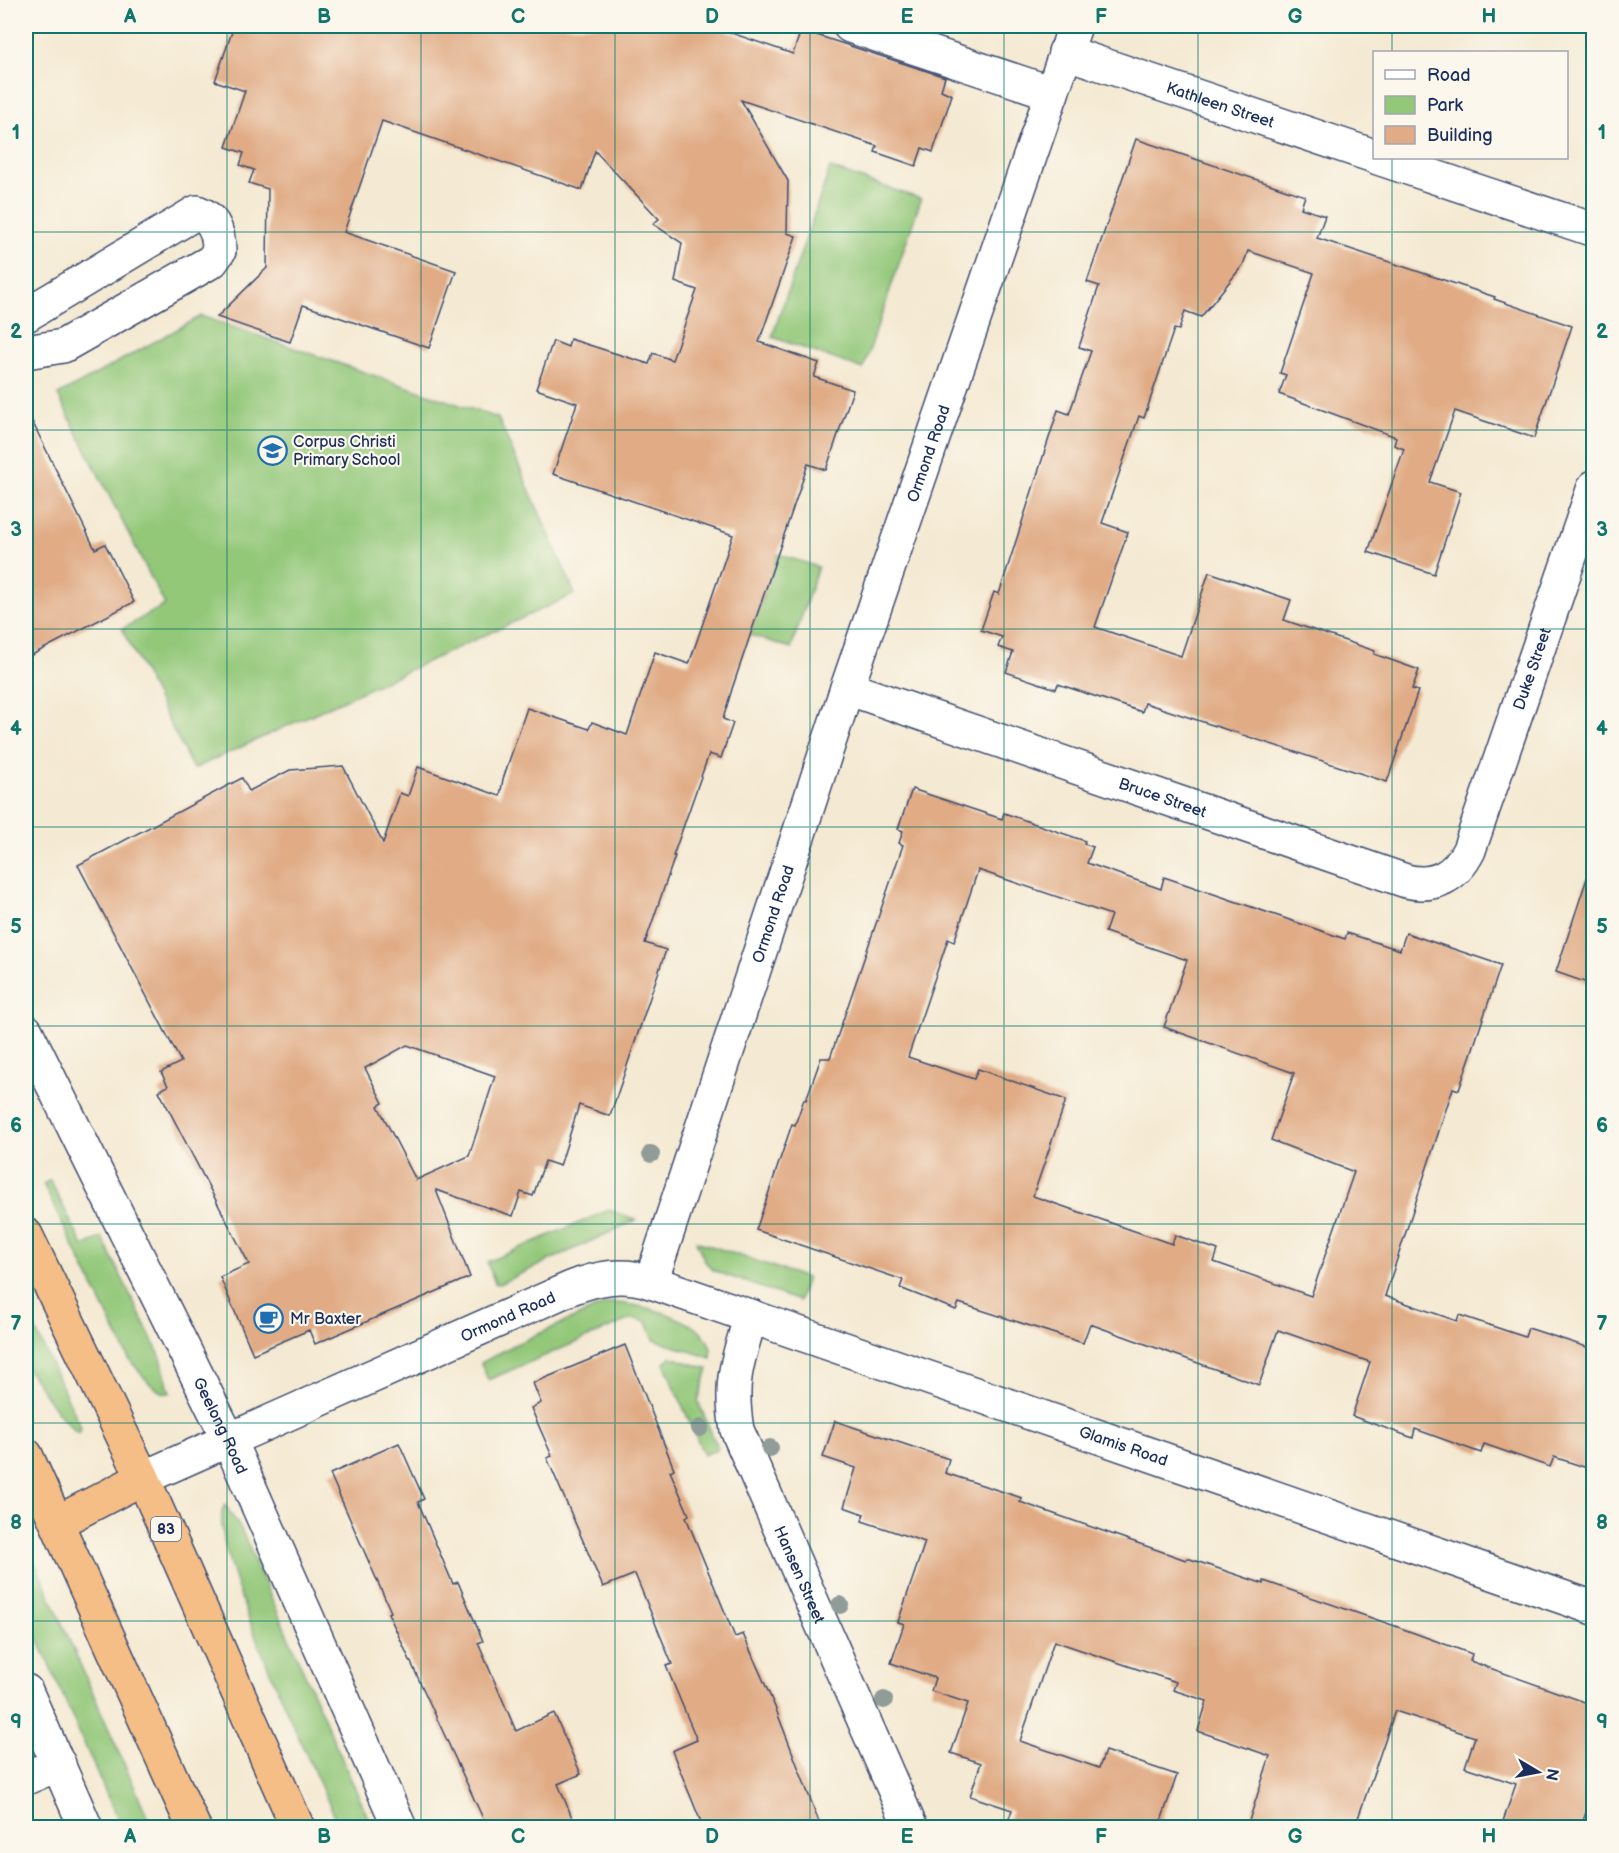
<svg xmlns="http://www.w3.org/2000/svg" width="1619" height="1853" font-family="'Balsamiq Sans',sans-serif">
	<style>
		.green { fill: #93c879; stroke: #577c6c; stroke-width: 1.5 }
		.building { fill: #e0ab85; fill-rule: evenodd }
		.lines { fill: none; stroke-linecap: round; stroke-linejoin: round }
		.minor-casing { stroke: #3c4b6f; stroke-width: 36 }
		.highway-casing { stroke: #3c4b6f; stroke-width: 36 }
		.minor { stroke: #fff; stroke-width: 33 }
		.highway { stroke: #f6be87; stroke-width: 33 }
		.tree { fill: #909c97 }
		.grid { fill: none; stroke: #0f766e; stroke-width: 1.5; stroke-opacity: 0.55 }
		.labels { text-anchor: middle; stroke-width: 4.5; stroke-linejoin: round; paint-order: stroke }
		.shield { fill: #fbf7ec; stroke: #5e6b89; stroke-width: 1.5 }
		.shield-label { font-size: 15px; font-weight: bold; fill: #1b2f5e }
		.street-label { font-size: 16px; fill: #1b2f5e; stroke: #fbf7ec }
		.poi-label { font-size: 16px; fill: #1b2f5e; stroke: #fbf7ec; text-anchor: start }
		.neatline { fill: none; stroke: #0f766e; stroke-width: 2 }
		.grid-label { font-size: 20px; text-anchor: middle; font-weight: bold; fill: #0f766e }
	</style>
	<rect width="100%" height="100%" fill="#fbf7ec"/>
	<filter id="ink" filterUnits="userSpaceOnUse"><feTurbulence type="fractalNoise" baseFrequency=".0167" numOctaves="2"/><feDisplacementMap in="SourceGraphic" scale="12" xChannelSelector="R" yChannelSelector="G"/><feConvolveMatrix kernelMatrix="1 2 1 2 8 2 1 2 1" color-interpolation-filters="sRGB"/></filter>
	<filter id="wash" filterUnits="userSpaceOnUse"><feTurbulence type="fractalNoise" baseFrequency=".008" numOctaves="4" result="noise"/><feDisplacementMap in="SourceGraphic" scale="24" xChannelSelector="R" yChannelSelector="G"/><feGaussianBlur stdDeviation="1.35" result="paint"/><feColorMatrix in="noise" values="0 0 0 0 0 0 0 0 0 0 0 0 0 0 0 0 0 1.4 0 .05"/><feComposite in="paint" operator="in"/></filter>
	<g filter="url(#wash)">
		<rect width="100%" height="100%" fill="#f4e9d2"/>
		<!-- green -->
		<g class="green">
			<path d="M830,168L921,199L863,369L772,337Z"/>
			<path d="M201,316L498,418L575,594L193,769L122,629L165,605L58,395Z"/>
			<path d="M778,554L818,567L791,648L750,635Z"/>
			<path d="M50,1180L83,1246L102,1237L161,1358L170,1393L161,1392L150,1384L129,1359L43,1184Z"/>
			<path d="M609,1210L636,1220L499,1284L495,1283L487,1262Z"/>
			<path d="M696,1241L807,1278L799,1301L712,1270L705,1261Z"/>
			<path d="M613,1303C640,1303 717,1321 711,1358L654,1340L647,1322L633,1318L488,1380L481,1363L514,1345L603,1305Z"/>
			<path d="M26,1310L81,1427L80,1432L77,1433L59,1414L26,1367Z"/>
			<path d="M671,1357L708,1369L698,1401L718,1449L704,1455L664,1363Z"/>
			<path d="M225,1505L241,1529L372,1827H340C320,1784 200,1536 225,1505Z"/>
			<path d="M26,1543L38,1569L152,1827H121L26,1612Z"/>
		</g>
		<g id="blocks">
			<!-- building -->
			<g class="building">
				<path d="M234,26H711L793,54L801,30L945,77L941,90L952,95L933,152L922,148L916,166L875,152L877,146L741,100L788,181L787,233L796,236L759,342L819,363L814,377L853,390L826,470L808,464L732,689L723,719L733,723L721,758L709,754L673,856H675L645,943L666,950L610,1116L579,1105L560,1166L545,1161L533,1196L521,1192L513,1216L436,1190L470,1277L315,1344L309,1330L253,1354L220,1277L249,1264L159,1091L168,1086L161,1072L181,1062L78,865L242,778L249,791L290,770L343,766L383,843L400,793L408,796L418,767L500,796L503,779L527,708L589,729L592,722L627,735L655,652L689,664L733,535L553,474L577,403L536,389L553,341L568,347L570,339L649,364L653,353L672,360L697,290L675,282L682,243L653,224L659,219L595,151L582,190L382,121L344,232L456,271L429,348L303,305L290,342L217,317L267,268L268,189L249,183L254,170L240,165L244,153L226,147L245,91L215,81ZM407,1045L495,1076L469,1156L416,1180L378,1106L383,1103L365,1068Z"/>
				<path d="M1136,139L1305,196L1301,208L1325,216L1317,238L1495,297L1494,299L1572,326L1534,438L1455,411L1430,482L1461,492L1434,574L1368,552L1404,449L1394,445L1396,437L1279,394L1286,375L1280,373L1314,273L1248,251L1243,265L1201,317L1185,311L1179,330L1174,329L1144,418L1139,416L1102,523L1128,532L1095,627L1181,656L1209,572L1291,600L1284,620L1375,651L1374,654L1419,670L1412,689L1418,691L1387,782L1145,703L1142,712L1058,684L1056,689L1006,672L1013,652L998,647L1002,637L981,630L994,592L999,594L1058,410L1069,414L1091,351L1079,347L1099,286L1087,282Z"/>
				<path d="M26,409L95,549L105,544L134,602L26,658Z"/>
				<path d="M912,789L1002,819L1004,813L1085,841L1084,844L1093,847L1087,863L1161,889L1164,877L1345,939L1347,933L1400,950L1406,933L1501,965L1459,1090L1453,1088L1385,1296L1457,1321L1459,1315L1525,1337L1528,1328L1593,1349V1470L1554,1457L1550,1467L1484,1444L1481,1453L1415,1429L1413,1438L1352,1416L1370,1362L1278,1330L1259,1385L1090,1324L1083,1343L959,1303L956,1310L900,1288L903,1280L756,1230L792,1124L795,1125L804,1099L806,1100L821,1058H830L842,1023L903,845L899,843L903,831L898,829ZM978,870L1111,915L1105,932L1187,960L1164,1027L1294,1073L1271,1140L1354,1172L1311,1296L1214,1262L1218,1250L1175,1235L1172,1244L1033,1196L1066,1100L978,1069L974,1079L908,1057L948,939L954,942Z"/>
				<path d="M1587,878L1593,879V985L1556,972Z"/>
				<path d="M625,1345L674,1469L670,1471L689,1515L686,1517L735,1637L743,1634L775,1707L821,1827H703L672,1751L697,1740L666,1666L672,1664L635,1574L603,1587L547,1458L552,1456L531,1408L541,1403L533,1383Z"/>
				<path d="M835,1421L949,1459L945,1473L1022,1498L1020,1502L1186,1560L1187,1558L1264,1584V1581L1395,1626L1472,1654L1470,1661L1593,1705V1791L1581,1827H1501L1516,1784L1465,1767L1475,1737L1395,1711L1355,1827H1247L1270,1756L1198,1731L1207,1701L1173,1690L1176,1682L1054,1641L1020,1741L1099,1768L1105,1751L1177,1775L1159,1827H1006L1012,1810L970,1796L981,1763L951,1753L968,1703L931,1691L935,1678L891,1663L904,1624L898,1622L925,1542L862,1521L864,1514L844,1507L856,1468L823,1457Z"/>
				<path d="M399,1443L424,1499L418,1502L453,1584L458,1582L483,1641L478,1643L516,1731L554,1713L581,1774L558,1784L576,1827H487L402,1643L388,1613L391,1612L330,1474Z"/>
			</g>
		</g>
	</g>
	<g filter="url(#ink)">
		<use href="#blocks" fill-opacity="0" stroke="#3c4b6f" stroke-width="1.5"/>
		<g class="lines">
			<defs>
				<g id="minor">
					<path d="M850,26L1052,93"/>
					<path id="s1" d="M1065,52L1374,156"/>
					<path d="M1378,158L1594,230"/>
					<path d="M26,315L197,212C214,218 219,233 219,251L212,261L63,346L26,352"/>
					<path id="s2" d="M847,688L1406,881C1435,888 1456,876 1469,850L1594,487"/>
					<path id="s3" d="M26,1031L228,1438L400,1828"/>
					<path id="s4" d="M651,1282L1594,1608"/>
					<path id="s5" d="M751,1316C737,1362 729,1382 737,1430L911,1828"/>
					<path id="s6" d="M143,1478L571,1288C599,1277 623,1273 651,1282L847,688L1075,26"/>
					<path d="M26,1691L86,1828"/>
					<path d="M26,1778L59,1764"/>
				</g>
				<g id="highway">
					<path d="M26,1235L143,1478L298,1828"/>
					<path d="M26,1455L194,1828"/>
					<path d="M58,1522L143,1478"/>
				</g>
			</defs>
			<!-- minor casing -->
			<use href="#minor" class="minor-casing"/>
			<!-- highway casing -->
			<use href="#highway" class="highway-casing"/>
			<!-- minor -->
			<use href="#minor" class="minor"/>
			<!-- highway -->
			<use href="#highway" class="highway"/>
		</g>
		<!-- trees -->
		<g class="tree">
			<circle cx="651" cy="1154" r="9"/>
			<circle cx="700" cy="1428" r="9"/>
			<circle cx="770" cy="1448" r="9"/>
			<circle cx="840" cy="1605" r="9"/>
			<circle cx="884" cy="1700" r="9"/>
		</g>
	</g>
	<!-- grid -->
	<path class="grid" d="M227,26V1828M421,26V1828M615,26V1828M810,26V1828M1004,26V1828M1198,26V1828M1392,26V52M1392,158V1828M26,232H1594M26,430H1594M26,629H1594M26,827H1594M26,1026H1594M26,1224H1594M26,1423H1594M26,1621H1594"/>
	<!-- icons -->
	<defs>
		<symbol id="school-ring" viewBox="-11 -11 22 22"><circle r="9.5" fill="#fbf7ec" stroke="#1f6fb2" stroke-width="1.5"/><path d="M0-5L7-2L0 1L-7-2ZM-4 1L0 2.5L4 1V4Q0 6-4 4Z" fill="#1f6fb2"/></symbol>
		<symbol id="cafe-ring" viewBox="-11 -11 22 22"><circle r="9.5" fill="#fbf7ec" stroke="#1f6fb2" stroke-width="1.5"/><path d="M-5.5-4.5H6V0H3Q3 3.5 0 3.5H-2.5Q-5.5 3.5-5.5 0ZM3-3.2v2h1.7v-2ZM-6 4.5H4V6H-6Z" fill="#1f6fb2"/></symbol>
	</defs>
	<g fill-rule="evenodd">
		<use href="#school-ring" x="256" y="434" width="33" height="33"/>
		<use href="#cafe-ring" x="252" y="1302" width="33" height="33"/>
	</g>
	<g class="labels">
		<!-- shield labels -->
		<rect class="shield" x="151" y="1517" width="30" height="24" rx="4.5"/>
		<g class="shield-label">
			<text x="166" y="1534">83</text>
		</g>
		<!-- street labels -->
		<g class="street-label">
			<text dy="6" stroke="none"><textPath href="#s1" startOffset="164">Kathleen Street</textPath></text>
			<text dy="6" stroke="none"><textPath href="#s6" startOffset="1424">Ormond Road</textPath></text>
			<text dy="6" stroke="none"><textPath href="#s2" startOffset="860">Duke Street</textPath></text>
			<text dy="6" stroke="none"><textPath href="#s2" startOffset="334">Bruce Street</textPath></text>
			<text dy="6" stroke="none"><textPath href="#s6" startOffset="938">Ormond Road</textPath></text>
			<text dy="6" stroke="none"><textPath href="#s6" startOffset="399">Ormond Road</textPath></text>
			<text dy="6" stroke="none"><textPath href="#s3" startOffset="440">Geelong Road</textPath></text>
			<text dy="6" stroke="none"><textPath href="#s4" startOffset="500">Glamis Road</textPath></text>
			<text dy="6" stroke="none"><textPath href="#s5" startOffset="274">Hansen Street</textPath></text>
		</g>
		<!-- poi labels -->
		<g class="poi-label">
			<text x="293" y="447">Corpus Christi<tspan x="293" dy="18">Primary School</tspan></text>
			<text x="290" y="1324">Mr Baxter</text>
		</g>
	</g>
	<!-- margin -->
	<rect width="1619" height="1853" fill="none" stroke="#fbf7ec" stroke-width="66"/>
	<!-- legend -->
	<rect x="1373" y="51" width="195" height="108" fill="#fbf7ec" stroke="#a1a7b3" stroke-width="1.5"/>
	<rect x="1385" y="70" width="30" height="9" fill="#ffffff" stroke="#a1a7b3" stroke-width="1.5"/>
	<text x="1427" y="81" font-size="18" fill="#1b2f5e">Road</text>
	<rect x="1385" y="96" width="30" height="18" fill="#93c879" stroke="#a1a7b3" stroke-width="1.5"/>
	<text x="1427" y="111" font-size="18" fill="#1b2f5e">Park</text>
	<rect x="1385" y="126" width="30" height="18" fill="#e0ab85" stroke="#a1a7b3" stroke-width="1.5"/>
	<text x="1427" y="141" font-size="18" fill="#1b2f5e">Building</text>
	<!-- north arrow -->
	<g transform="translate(1538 1772) rotate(100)" stroke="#fbf7ec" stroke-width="4.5" paint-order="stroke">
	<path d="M0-4.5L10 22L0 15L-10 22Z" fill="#1b2f5e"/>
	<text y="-9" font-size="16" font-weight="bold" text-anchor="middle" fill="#1b2f5e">N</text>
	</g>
	<rect x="33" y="33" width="1553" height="1787" class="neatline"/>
	<g class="grid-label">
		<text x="130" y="23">A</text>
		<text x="324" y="23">B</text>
		<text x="518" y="23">C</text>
		<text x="712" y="23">D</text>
		<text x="907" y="23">E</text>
		<text x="1101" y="23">F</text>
		<text x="1295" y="23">G</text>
		<text x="1489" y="23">H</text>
		<text x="16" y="139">1</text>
		<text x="1602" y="139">1</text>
		<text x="16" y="338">2</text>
		<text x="1602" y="338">2</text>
		<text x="16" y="536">3</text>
		<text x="1602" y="536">3</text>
		<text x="16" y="735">4</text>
		<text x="1602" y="735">4</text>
		<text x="16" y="933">5</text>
		<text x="1602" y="933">5</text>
		<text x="16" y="1132">6</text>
		<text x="1602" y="1132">6</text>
		<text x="16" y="1330">7</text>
		<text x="1602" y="1330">7</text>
		<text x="16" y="1529">8</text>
		<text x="1602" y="1529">8</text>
		<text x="16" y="1728">9</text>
		<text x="1602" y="1728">9</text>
		<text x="130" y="1843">A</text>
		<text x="324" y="1843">B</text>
		<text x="518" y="1843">C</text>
		<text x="712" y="1843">D</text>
		<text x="907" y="1843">E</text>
		<text x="1101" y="1843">F</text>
		<text x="1295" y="1843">G</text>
		<text x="1489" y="1843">H</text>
	</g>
</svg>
